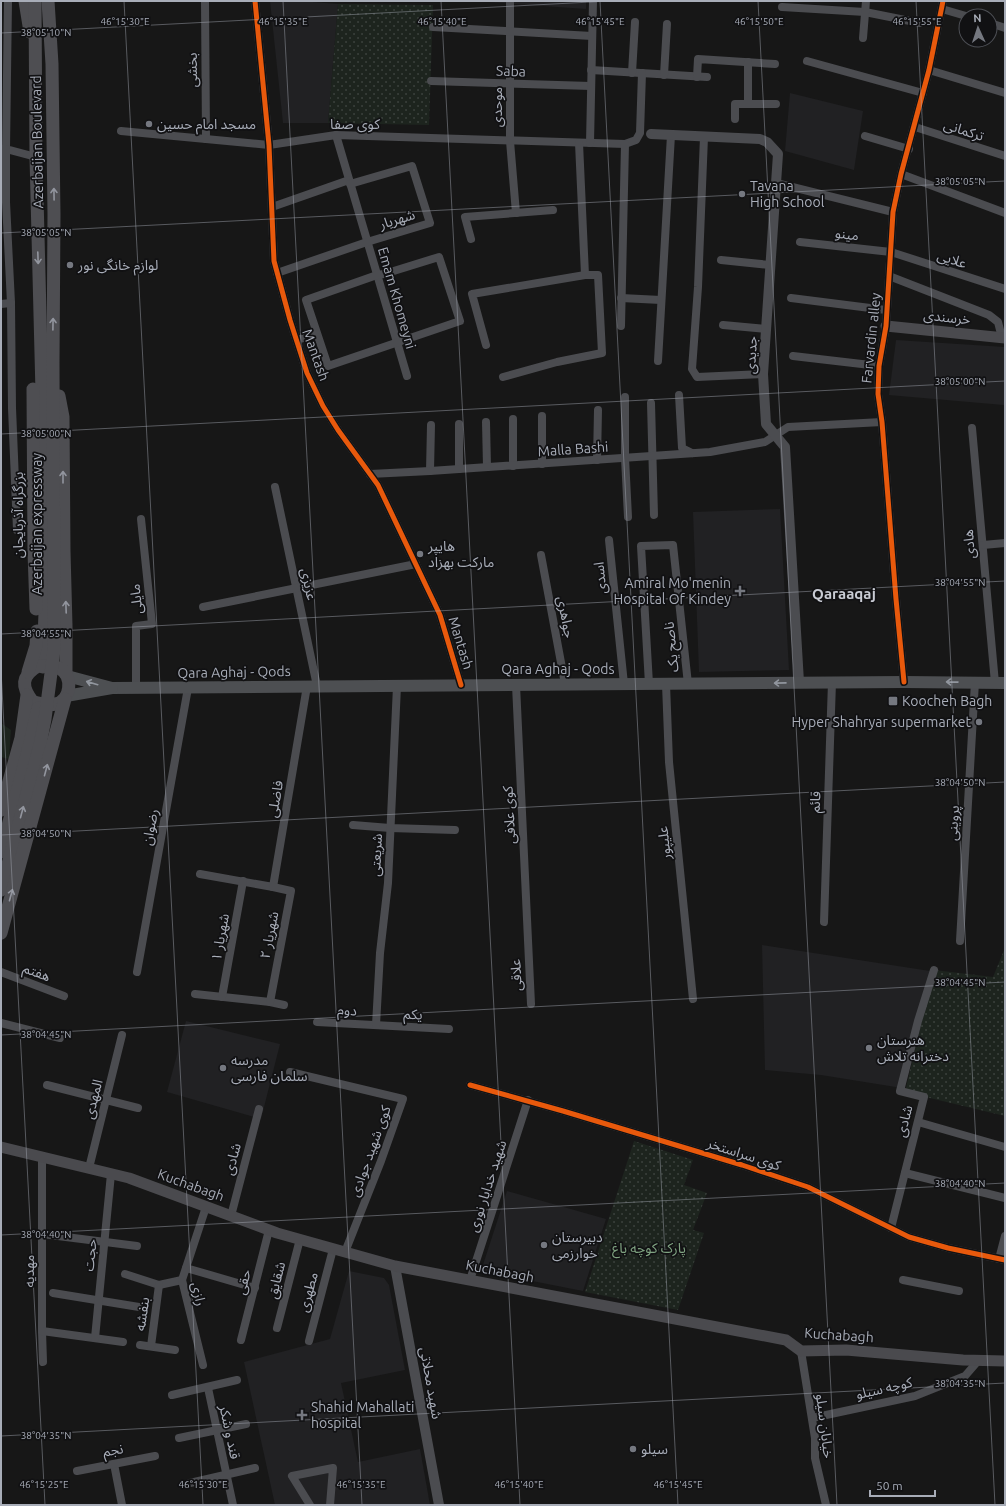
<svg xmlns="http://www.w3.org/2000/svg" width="1006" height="1506" font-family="Ubuntu,'Noto Sans Arabic',sans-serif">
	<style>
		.built { fill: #212123 }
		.grass { fill: #1d241e }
		.park { fill: url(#park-dots) }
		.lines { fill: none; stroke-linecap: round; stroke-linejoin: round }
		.minor { stroke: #4b4c50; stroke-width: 8 }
		.tertiary { stroke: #4b4c50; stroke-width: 10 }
		.secondary { stroke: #4a4a4e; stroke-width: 11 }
		.primary { stroke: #4d4f52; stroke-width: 12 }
		.trunk { stroke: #4e4e52; stroke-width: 13 }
		.cycleway-casing { stroke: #111113; stroke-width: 8 }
		.cycleway { stroke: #e8590c; stroke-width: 5 }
		.oneway { stroke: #92959e }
		.oneway2 { stroke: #91969e }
		.ticks { fill: none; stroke: #a8adb8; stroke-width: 1; stroke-opacity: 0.45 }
		.poi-dot { fill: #757880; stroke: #111113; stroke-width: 1.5 }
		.labels { text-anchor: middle; stroke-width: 3.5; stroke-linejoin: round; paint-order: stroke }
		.street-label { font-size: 14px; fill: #a8adb8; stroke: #111113 }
		.poi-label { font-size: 14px; fill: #a8adb8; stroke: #111113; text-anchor: start }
		.park-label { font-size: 14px; fill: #7fa381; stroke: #111113 }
		.neighbourhood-label { font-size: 15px; font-weight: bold; fill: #c9ccd4; stroke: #111113 }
		.ticks-label { font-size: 10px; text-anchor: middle; fill: #a8adb8; stroke: #111113; stroke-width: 3.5; stroke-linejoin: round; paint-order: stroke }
	</style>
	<defs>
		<pattern id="park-dots" width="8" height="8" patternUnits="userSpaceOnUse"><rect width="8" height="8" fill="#1d241e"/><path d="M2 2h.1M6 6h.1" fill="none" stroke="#3b413d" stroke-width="1.8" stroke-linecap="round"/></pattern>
	</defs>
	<rect width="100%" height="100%" fill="#171717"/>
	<!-- built -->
	<g class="built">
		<path d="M270,1H300L338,4L328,123H283Z"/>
		<path d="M473,1H586V9Z"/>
		<path d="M790,93L863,111L854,170L785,151Z"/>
		<path d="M896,340L1005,347L1004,405L889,395Z"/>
		<path d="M780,509L789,670L699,672L693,512Z"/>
		<path d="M762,945L930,971L902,1088L821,1075L765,1070Z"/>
		<path d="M186,1021L280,1044L261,1119L167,1092Z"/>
		<path d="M507,1191L606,1219L583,1291L481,1271Z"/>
		<path d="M349,1271L384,1278L389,1285L405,1370L341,1383L358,1462L420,1449L430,1505H275L244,1362L330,1339Z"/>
	</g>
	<!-- grass -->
	<path class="grass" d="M1,723L11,730L9,759L1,757Z"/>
	<!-- park -->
	<g class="park">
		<path d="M338,4L433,5L429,125L328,123Z"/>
		<path d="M1005,948V1116L905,1092L934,970L993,977Z"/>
		<path d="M634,1141L693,1160L684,1185L707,1193L693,1230L704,1233L678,1310L585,1292Z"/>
	</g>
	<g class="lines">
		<!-- minor -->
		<g class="minor">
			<path d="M8,1L6,149L36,157"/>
			<path d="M205,1L206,139"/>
			<path d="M255,1L269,145L274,261L290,320L307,373L323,406L338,430L378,485L440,615L461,685"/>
			<path d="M510,1V141L516,213"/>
			<path d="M782,7L865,12L920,23"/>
			<path d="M942,9L966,16"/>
			<path d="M990,23L1005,28"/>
			<path d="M433,27L592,36"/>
			<path d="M863,38L866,1"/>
			<path d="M807,61L923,93"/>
			<path d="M591,70L707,77"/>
			<path d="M929,70L1005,93"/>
			<path d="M632,73L635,22"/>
			<path d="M664,75L667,24"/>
			<path d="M697,77L698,59L775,64"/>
			<path d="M431,81L591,86"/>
			<path d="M748,104V62"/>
			<path d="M735,119V104H776"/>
			<path d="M915,127L1005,156"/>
			<path d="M121,131L269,145L336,135L625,144L636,140L640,133L642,73"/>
			<path d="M336,135L407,376"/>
			<path d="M865,136L909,149"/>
			<path d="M704,137L698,287L692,369L697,377L763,374"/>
			<path d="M579,143L585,275"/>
			<path d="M590,143L593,1"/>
			<path d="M1,149H6V202L11,303L12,408L17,530"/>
			<path d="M901,174L1005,213"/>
			<path d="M776,183L893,212"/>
			<path d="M272,207L349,180"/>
			<path d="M471,239L465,217L553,210"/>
			<path d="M800,242L891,252L1005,289"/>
			<path d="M439,257L460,321L328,366L306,300L377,275L384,274Z"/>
			<path d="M721,260L770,265"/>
			<path d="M277,273L367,242L430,223L412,166L350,184"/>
			<path d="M889,276L989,315L998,322L1002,338"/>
			<path d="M621,298L661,300"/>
			<path d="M791,298L886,310"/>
			<path d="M1,304L11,303"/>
			<path d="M723,325L766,329"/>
			<path d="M621,326L625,144"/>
			<path d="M297,340L317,334"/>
			<path d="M486,345L472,294L585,275H598L602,353L557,362L503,377"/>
			<path d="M793,356L879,366"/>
			<path d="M658,361L671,135"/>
			<path d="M679,395L682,448L692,453"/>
			<path d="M625,397V458L628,517"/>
			<path d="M651,403L654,515"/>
			<path d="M513,419V466"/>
			<path d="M486,422L487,467"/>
			<path d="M972,428L995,683"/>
			<path d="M597,460L598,410"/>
			<path d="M542,464V416"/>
			<path d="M459,469V424"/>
			<path d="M430,471L431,425"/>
			<path d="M370,474L430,471L710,452L765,442L788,427L882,422"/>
			<path d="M275,487L317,686"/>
			<path d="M609,540L624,684"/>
			<path d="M983,545L1005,543"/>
			<path d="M541,555L565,684"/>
			<path d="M203,607L416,564"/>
			<path d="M904,682L896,599L882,422L878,394L879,366L886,326L893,212L901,174L929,70L943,1"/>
			<path d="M649,684L641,546L673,545L688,684"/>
			<path d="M666,684L669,762L693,999"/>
			<path d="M516,685L531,1004"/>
			<path d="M136,688V626L152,624L141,519"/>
			<path d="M353,825L390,828L455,830"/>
			<path d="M200,874L273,887L307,686"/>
			<path d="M824,922L832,682"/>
			<path d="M960,941L975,682"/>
			<path d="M1,972L64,996"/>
			<path d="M137,972L188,688"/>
			<path d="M195,994L270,1002L284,1005"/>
			<path d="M222,997L243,881"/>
			<path d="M270,1002L291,891L273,887"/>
			<path d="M317,1022L449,1029"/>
			<path d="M1,1023L60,1038"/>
			<path d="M376,1025L380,953L388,883L397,686"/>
			<path d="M290,1072L403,1099L381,1161L345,1252"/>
			<path d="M47,1085L138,1108"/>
			<path d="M470,1085L563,1111L742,1165L808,1187L909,1237L948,1248L1005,1260"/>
			<path d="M918,1122L1005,1147"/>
			<path d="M42,1157V1331L43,1362"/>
			<path d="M89,1168L122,1035"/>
			<path d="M905,1173L1005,1198"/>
			<path d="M231,1216L259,1109"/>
			<path d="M891,1228L924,1097L900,1091L918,1021L934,970"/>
			<path d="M42,1234L137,1246"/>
			<path d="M999,1259L1005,1236"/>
			<path d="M186,1268L255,1288"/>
			<path d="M125,1274L159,1285L182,1280"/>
			<path d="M470,1280L528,1100"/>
			<path d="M903,1280L959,1291"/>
			<path d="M53,1293L139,1307"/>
			<path d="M277,1328L300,1239"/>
			<path d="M42,1331L123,1342"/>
			<path d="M95,1338L111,1174"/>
			<path d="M241,1340L269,1230"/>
			<path d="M309,1341L333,1249"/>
			<path d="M140,1345L175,1350"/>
			<path d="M151,1346L159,1285"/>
			<path d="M801,1351L815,1438V1458L826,1505"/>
			<path d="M203,1365L182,1280L206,1207"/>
			<path d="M208,1388L233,1505"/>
			<path d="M172,1395L237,1380"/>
			<path d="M812,1418L915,1396L965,1376L978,1361"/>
			<path d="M179,1438L246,1424"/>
			<path d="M114,1464L122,1505"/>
			<path d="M77,1471L155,1456"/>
			<path d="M190,1483L255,1468"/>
			<path d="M310,1505L292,1476L333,1468L330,1505"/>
		</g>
		<!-- tertiary -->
		<g class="tertiary">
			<path d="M651,134L760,139L767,142L778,154L763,374L766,424L785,447L799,682"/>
			<path d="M395,1266L439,1505"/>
		</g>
		<!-- secondary -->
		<g class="secondary">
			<path d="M886,326L1005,338"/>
			<path d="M1,1147L129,1178L277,1233L395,1266L786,1340L801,1351L846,1350L963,1360L1005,1361"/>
		</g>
		<!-- primary -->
		<g class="primary">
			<path d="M112,688L904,682L1005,683"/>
			<path d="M66,696L112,688L67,676"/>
		</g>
		<!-- trunk -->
		<g class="trunk">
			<path d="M25,1L30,32"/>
			<path d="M35,1L36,157L43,432L45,612L43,667"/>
			<path d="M33,389L34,552L36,609"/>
			<path d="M59,396L63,417L64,551L66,626V674"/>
			<path d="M38,666C44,666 54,666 59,668C74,676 71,701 55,704C49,706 39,703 33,702C21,687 21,676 38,666Z"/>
			<path d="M28,672L36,646L37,631"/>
			<path d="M1,810L21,738L27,695"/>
			<path d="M1,852L30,743L38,708"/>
			<path d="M1,890L40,745L45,719L54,650L53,363L54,215L52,64L48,1"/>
			<path d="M1,933L65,699"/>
		</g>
		<defs>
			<g id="cycleway">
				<path d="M255,1L269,145L274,261L290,320L307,373L323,406L338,430L378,485L440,615L461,685"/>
				<path d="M904,682L896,599L882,422L878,394L879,366L886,326L893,212L901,174L929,70L943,1"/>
				<path d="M470,1085L563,1111L742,1165L808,1187L909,1237L948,1248L1005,1260"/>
			</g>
		</defs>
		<!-- cycleway casing -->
		<use href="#cycleway" class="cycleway-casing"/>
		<!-- cycleway -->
		<use href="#cycleway" class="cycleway"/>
	</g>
	<!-- one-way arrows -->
	<defs><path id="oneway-shaft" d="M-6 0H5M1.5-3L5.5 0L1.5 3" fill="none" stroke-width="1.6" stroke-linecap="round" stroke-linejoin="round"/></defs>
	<g class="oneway">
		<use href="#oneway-shaft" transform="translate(54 194) rotate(-91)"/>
		<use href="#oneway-shaft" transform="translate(38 258) rotate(88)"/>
		<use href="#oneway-shaft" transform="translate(53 324) rotate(-89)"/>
		<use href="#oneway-shaft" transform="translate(63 477) rotate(-90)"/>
		<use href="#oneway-shaft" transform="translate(66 607) rotate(-92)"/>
		<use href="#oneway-shaft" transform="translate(46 770) rotate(-75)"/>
		<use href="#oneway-shaft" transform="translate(22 812) rotate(-75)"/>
		<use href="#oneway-shaft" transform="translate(11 895) rotate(-75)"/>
	</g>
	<g class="oneway2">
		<use href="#oneway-shaft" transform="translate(952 682) rotate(-179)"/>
		<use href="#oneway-shaft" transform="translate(92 683) rotate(-164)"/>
		<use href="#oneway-shaft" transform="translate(780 683) rotate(179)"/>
	</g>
	<!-- ticks -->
	<path class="ticks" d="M124,1L203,1505M283,1L362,1505M441,1L520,1505M600,1L678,1505M758,1L837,1505M916,1L995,1505M1,33L610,1M1,233L1005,181M1,434L1005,381M1,634L1005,581M1,670L45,1505M1,835L1005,782M1,1035L1005,982M1,1235L1005,1183M1,1436L1005,1383"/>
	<!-- markers -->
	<g class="poi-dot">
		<circle cx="149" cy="124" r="4"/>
		<circle cx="742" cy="194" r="4"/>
		<circle cx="70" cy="265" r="4"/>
		<circle cx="420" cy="554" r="4"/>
		<path d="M738 585h4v4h4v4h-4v4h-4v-4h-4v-4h4z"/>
		<rect x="888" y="696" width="10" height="10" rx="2"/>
		<circle cx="979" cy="722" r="4"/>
		<circle cx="869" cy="1048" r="4"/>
		<circle cx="223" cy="1068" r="4"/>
		<circle cx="544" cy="1245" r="4"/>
		<path d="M300 1409h4v4h4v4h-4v4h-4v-4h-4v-4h4z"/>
		<circle cx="633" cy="1449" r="4"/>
	</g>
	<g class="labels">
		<!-- street labels -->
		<g class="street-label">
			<text transform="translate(192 70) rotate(-91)" y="5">بخشی</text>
			<text transform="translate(511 71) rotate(2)" y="5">Saba</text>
			<text transform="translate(497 107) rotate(-90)" y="5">موحدی</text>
			<text x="355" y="129">کوی صفا</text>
			<text transform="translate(964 130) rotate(18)" y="5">ترکمانی</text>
			<text transform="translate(37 142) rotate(-91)" y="5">Azerbaijan Boulevard</text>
			<text transform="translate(397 219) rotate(-17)" y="5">شهریار</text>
			<text transform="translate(847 234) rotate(7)" y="5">مینو</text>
			<text transform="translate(952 259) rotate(18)" y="5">علایی</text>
			<text transform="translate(397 298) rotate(74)" y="5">Emam Khomeyni</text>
			<text transform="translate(947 317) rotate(6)" y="5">خرسندی</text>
			<text transform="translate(871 338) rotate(-84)" y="5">Farvardin alley</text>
			<text transform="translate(316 355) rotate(70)" y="5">Mantash</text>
			<text transform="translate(751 355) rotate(-87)" y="5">جدیدی</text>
			<text transform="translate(573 449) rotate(-4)" y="5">Malla Bashi</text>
			<text transform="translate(18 515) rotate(-90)" y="5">بزرگراه آذربایجان</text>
			<text transform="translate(37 524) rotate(-90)" y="5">Azerbaijan expressway</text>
			<text transform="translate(969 544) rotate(-95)" y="5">هادی</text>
			<text transform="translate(600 578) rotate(-96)" y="5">اسدی</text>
			<text transform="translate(309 584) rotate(78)" y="5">عزیزی</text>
			<text transform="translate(136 599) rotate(-96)" y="5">مایلی</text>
			<text transform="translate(566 617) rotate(79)" y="5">جواهری</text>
			<text transform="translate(461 643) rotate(73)" y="5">Mantash</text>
			<text transform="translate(671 647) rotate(-96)" y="5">ناصح یک</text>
			<text x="558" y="674">Qara Aghaj - Qods</text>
			<text transform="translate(234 672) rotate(-1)" y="5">Qara Aghaj - Qods</text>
			<text transform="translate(275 799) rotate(-80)" y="5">فاضلی</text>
			<text transform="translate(815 802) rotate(-88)" y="5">قائم</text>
			<text transform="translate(509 815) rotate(-93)" y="5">کوی علافی</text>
			<text transform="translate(953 823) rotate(-87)" y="5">پروینی</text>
			<text transform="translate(150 827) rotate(-79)" y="5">رضوان</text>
			<text transform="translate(664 843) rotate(-96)" y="5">علیپور</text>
			<text transform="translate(376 855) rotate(-87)" y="5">شریعتی</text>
			<text transform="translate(269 935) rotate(-79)" y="5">شهریار ۲</text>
			<text transform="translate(220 937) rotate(-80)" y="5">شهریار ۱</text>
			<text transform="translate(37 972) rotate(21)" y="5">هفتم</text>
			<text transform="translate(516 975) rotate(-93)" y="5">علاقی</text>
			<text transform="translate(347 1010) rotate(3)" y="5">دوم</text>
			<text transform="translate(413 1014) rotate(3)" y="5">یکم</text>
			<text transform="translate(93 1099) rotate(-76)" y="5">المهدی</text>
			<text transform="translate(904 1121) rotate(-76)" y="5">شادی</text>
			<text transform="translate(370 1151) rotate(-70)" y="5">کوی شهید جوادی</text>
			<text transform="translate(744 1154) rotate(18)" y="5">کوی سراستخر</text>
			<text transform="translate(232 1159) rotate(-75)" y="5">شادی</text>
			<text transform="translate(191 1185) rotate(20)" y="5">Kuchabagh</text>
			<text transform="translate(487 1186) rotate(-72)" y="5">شهید خدایار نوری</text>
			<text transform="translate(90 1255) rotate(-84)" y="5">حجت</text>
			<text transform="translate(29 1271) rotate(-90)" y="5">مهدیه</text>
			<text transform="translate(500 1271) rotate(11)" y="5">Kuchabagh</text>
			<text transform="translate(276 1280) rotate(-76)" y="5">شقایق</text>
			<text transform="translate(243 1282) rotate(-76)" y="5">حقی</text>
			<text transform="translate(308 1292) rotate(-75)" y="5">مطهری</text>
			<text transform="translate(199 1294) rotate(78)" y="5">رازی</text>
			<text transform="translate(142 1314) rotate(-82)" y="5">بنفشه</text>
			<text transform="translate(839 1335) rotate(4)" y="5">Kuchabagh</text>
			<text transform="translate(431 1383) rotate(80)" y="5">شهید محلاتی</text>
			<text transform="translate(884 1388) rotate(-13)" y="5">کوچه سیلو</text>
			<text transform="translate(825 1426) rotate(83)" y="5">خیابان سیلو</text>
			<text transform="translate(230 1432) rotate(78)" y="5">قند و شکر</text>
			<text transform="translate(113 1450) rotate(-11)" y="5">نجم</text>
		</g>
		<!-- poi labels -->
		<g class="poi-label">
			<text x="157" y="129">مسجد امام حسین</text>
			<text x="750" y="191">Tavana<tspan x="750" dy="16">High School</tspan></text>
			<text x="78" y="270">لوازم خانگی نور</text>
			<text x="428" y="551">هایپر<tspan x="428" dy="16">مارکت بهزاد</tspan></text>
			<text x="731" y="588" text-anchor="end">Amiral Mo'menin<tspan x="731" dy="16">Hospital Of Kindey</tspan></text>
			<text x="902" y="706">Koocheh Bagh</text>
			<text x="971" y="727" text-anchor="end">Hyper Shahryar supermarket</text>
			<text x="877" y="1045">هنرستان<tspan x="877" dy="16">دخترانه تلاش</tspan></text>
			<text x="231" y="1065">مدرسه<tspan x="231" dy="16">سلمان فارسی</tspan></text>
			<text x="552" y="1242">دبیرستان<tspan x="552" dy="16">خوارزمی</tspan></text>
			<text x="311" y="1412">Shahid Mahallati<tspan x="311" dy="16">hospital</tspan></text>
			<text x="641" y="1454">سیلو</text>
		</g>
		<!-- park labels -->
		<g class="park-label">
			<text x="649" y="1253">پارک کوچه باغ</text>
		</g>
		<!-- neighbourhood labels -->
		<g class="neighbourhood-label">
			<text x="844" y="599">Qaraaqaj</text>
		</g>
	</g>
	<g class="ticks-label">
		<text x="125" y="25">46°15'30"E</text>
		<text x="283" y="25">46°15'35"E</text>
		<text x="442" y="25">46°15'40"E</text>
		<text x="600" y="25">46°15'45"E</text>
		<text x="759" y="25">46°15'50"E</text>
		<text x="917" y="25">46°15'55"E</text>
		<text x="46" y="36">38°05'10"N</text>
		<text x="960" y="185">38°05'05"N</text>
		<text x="46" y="236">38°05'05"N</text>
		<text x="960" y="385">38°05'00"N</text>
		<text x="46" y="437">38°05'00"N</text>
		<text x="960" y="586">38°04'55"N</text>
		<text x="46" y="637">38°04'55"N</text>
		<text x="960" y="786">38°04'50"N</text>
		<text x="46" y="837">38°04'50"N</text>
		<text x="960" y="986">38°04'45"N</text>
		<text x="46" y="1038">38°04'45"N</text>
		<text x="960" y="1187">38°04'40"N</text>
		<text x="46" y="1238">38°04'40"N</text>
		<text x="960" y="1387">38°04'35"N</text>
		<text x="46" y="1439">38°04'35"N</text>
		<text x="44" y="1488">46°15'25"E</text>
		<text x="203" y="1488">46°15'30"E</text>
		<text x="361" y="1488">46°15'35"E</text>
		<text x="519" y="1488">46°15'40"E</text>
		<text x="678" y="1488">46°15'45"E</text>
	</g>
	<!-- border -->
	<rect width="1006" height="1506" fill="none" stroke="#a8adb8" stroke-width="4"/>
	<!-- north arrow -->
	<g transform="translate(978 28) rotate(357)"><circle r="19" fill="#111113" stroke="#4d4f55"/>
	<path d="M0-3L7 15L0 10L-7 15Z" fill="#757880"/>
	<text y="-6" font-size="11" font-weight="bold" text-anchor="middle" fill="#a8adb8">N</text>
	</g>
	<!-- scale -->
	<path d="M870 1490v6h65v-6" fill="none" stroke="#a8adb8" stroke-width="2"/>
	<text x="876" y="1490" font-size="12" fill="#a8adb8" stroke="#111113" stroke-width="3" paint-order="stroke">50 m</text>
</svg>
